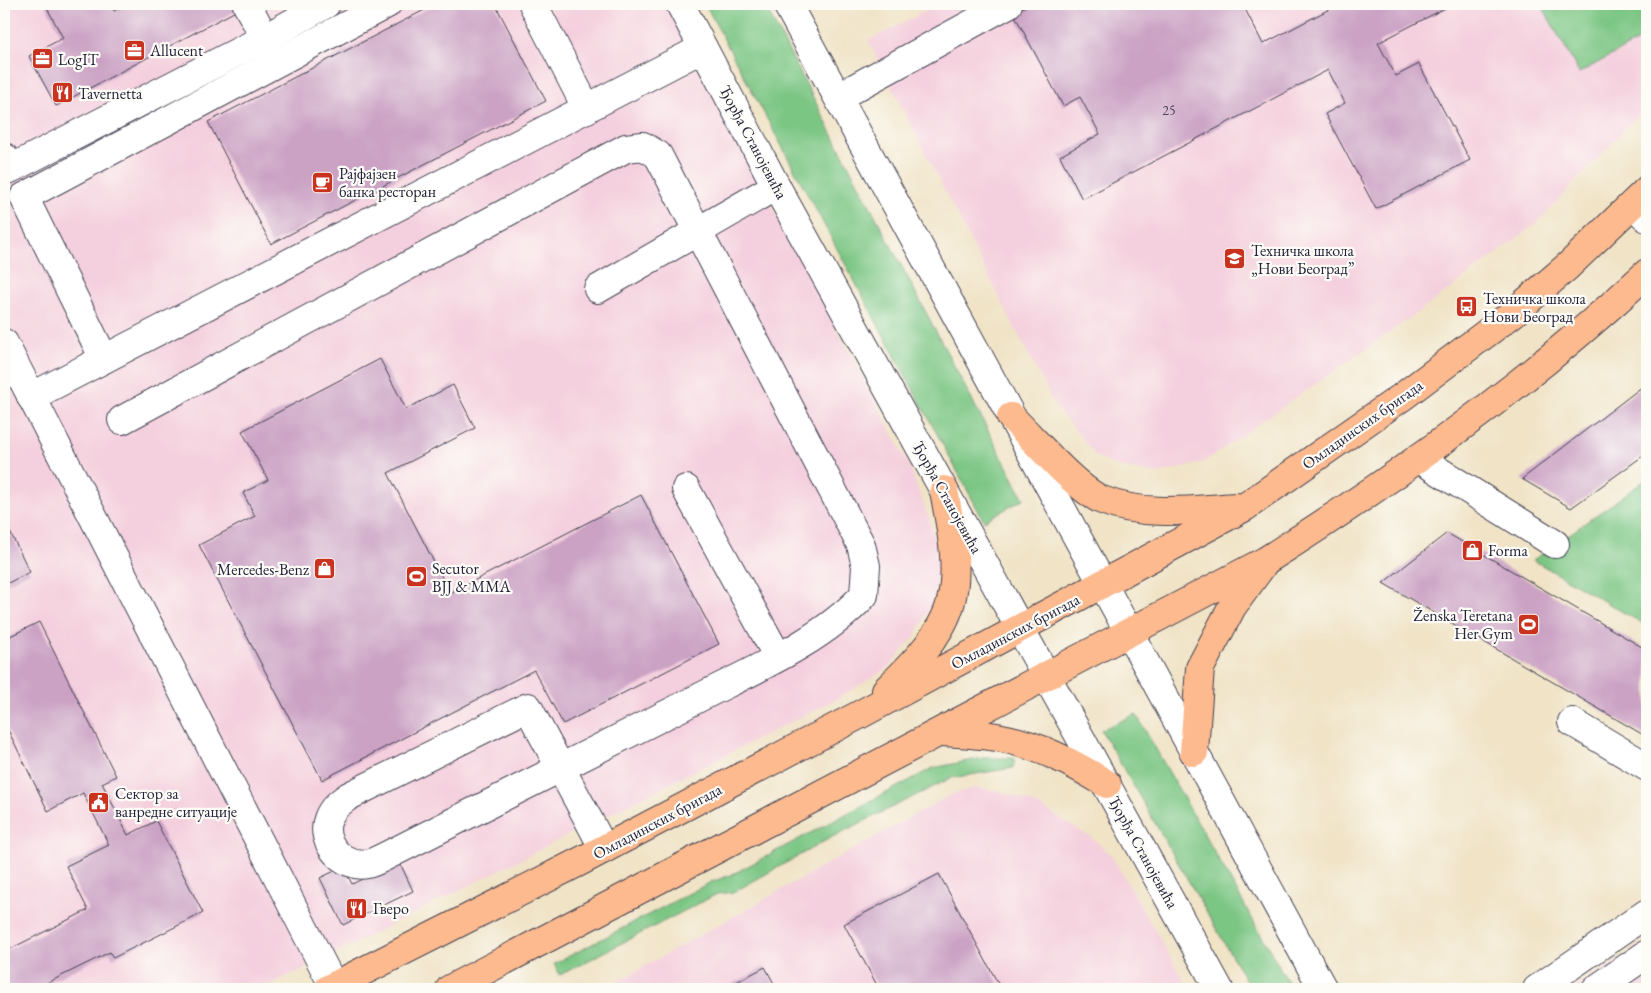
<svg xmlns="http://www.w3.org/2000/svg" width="1651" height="993" font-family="'EB Garamond',serif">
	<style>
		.built { fill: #f4cfdd }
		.green { fill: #7cc684; stroke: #4f7460 }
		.building { fill: #cba2c4 }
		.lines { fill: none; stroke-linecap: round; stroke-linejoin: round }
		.minor-casing { stroke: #413f50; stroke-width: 30 }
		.major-casing { stroke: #413f50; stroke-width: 30 }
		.minor { stroke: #fff; stroke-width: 28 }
		.major { stroke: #fcba8e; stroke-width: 28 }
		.labels { text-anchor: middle; stroke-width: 4.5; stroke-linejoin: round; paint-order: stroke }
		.number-label { font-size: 14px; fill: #4c425d }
		.poi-label { font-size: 16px; fill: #22223b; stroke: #fdfcf7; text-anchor: start }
		.street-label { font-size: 16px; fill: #22223b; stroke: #fdfcf7 }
	</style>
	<rect width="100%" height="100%" fill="#fdfcf7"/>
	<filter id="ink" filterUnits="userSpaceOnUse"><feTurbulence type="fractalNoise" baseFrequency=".02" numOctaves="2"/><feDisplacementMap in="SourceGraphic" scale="10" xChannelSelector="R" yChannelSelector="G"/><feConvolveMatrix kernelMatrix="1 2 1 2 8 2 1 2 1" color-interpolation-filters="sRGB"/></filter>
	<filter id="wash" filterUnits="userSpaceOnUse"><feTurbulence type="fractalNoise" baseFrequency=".0096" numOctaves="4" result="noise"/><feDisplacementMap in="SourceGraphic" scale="20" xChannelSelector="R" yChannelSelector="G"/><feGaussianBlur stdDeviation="1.12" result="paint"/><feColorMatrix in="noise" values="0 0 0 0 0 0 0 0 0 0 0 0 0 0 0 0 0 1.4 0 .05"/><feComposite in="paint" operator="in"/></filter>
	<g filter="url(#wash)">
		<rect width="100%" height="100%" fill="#f0e3c6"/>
		<!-- built -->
		<g class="built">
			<path d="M4,4H665L909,465L928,516L939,555L935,595L917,633L888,668L838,698L316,963L260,989H4Z"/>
			<path d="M939,4H1647V105L1538,222L1441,296L1204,462L1157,474L1115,466L1097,457L1055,406L868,41Z"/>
			<path d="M975,788L999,791L1036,804L1092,838L1111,855L1189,989H599L626,977L950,795Z"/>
			<path d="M1647,940V989H1571L1615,963Z"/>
		</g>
		<!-- green -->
		<g class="green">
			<path d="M705,4H764L1024,499L984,521Z"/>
			<path d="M1541,4H1647V36L1579,73Z"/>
			<path d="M1647,479V626L1533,560Z"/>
			<path d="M1136,714L1292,989H1251L1101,730Z"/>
			<path d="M983,758H1015L1013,768L951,778L832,837L734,892L717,894L560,975L554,964L711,882L731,875L933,768Z"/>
		</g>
		<g id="blocks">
			<!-- building -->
			<g class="building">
				<path d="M45,4H110L114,11L127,4H249L56,106L29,56L63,38Z"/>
				<path d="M436,4H495L546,101L271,244L208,122Z"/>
				<path d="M1030,4H1254L1245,9L1263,44L1339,4H1453L1378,43L1396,76L1419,64L1470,160L1376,209L1325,114L1345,103L1328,70L1082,199L1060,156L1100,134L1080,97L1063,106L1013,12Z"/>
				<path d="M380,359L406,409L453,385L475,428L388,473L450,593L641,495L719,644L563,724L534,670L322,780L199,545L255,516L243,493L268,480L242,431Z"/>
				<path d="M1647,383V453L1571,508L1522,479Z"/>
				<path d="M4,520L30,572L4,585Z"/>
				<path d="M1447,533L1647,650V737L1383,583Z"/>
				<path d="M39,622L116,776L102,783L128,835L156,821L203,913L113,958L110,952L35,989H4V952L88,910L66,866L109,845L83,793L48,811L4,722V639Z"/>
				<path d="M399,861L413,891L343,925L320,878L343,867L352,884Z"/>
				<path d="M939,874L1001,989H879L844,924Z"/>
				<path d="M765,967L777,989H723Z"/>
			</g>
		</g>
	</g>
	<g filter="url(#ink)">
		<use href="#blocks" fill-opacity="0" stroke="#413f50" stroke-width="1"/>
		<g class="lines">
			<defs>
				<g id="minor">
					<path d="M533,4L587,109"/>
					<path d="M680,4L776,186L1219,989"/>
					<path d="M787,4L1323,989"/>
					<path d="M247,5L265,38"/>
					<path d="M838,97L1008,4"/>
					<path d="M4,157L10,169L265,38L326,4"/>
					<path d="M1633,204L1647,218"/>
					<path d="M598,289L776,186"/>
					<path d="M4,343L335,989"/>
					<path d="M104,359L24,197L387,4"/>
					<path d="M31,397L703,48"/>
					<path d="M122,420L626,148L643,146L658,155L861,545L866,566L864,595C819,644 746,673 687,704C586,756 484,807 382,858C378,860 372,863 367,864C344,869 319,842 328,819C332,808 339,803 349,796L528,707C553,755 579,801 604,849"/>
					<path d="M1418,458L1555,544"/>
					<path d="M686,489L778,657"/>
					<path d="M1572,722L1647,767"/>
					<path d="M1537,989L1647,913"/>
					<path d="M1596,989L1647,954"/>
				</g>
				<g id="major">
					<path d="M1011,417C1033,438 1076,489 1102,500C1144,517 1191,510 1236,507"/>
					<path d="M886,690C910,667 943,635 951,601C960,566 950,525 944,490"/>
					<path d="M943,732C960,733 979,734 997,737C1037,744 1073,763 1107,784"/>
					<path d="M1194,752L1200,668L1232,607L1262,566"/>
					<path d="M328,989L581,861L859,715L1245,507L1402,397L1512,314L1568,266L1647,190"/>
					<path d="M450,989L1265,561C1400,476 1531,381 1647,273"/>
				</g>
			</defs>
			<!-- minor casing -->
			<use href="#minor" class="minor-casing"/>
			<!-- major casing -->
			<use href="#major" class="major-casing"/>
			<!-- minor -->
			<use href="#minor" class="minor"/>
			<!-- major -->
			<use href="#major" class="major"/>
		</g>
	</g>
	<!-- icons -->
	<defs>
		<symbol id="office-square" viewBox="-11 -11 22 22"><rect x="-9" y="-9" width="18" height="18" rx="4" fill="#c8321e" stroke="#fdfcf7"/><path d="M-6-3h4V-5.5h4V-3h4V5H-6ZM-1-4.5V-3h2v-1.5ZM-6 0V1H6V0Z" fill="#fff"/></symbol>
		<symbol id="restaurant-square" viewBox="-11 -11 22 22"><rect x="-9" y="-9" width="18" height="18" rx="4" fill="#c8321e" stroke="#fdfcf7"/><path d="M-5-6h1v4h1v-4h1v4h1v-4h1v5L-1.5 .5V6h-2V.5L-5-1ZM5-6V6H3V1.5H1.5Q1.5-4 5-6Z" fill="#fff"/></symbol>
		<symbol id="cafe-square" viewBox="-11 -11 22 22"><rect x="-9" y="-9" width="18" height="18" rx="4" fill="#c8321e" stroke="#fdfcf7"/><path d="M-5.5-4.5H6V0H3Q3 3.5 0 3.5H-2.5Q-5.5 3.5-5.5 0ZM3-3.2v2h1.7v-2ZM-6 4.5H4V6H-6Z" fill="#fff"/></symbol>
		<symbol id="school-square" viewBox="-11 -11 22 22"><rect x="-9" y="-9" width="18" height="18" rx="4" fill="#c8321e" stroke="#fdfcf7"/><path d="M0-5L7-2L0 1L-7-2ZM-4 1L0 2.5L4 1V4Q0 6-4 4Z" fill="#fff"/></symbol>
		<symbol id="bus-square" viewBox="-11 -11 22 22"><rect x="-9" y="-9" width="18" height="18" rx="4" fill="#c8321e" stroke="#fdfcf7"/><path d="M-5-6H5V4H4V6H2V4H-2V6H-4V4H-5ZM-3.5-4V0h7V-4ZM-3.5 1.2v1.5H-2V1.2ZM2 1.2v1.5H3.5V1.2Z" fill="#fff"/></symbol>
		<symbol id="shop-square" viewBox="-11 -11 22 22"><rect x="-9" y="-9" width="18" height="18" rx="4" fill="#c8321e" stroke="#fdfcf7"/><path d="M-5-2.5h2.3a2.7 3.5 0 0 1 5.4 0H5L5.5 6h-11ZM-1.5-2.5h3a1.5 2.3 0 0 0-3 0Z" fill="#fff"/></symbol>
		<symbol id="stadium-square" viewBox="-11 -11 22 22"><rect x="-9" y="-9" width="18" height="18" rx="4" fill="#c8321e" stroke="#fdfcf7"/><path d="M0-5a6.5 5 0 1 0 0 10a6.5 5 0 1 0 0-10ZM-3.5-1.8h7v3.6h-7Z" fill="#fff"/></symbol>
		<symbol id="civic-square" viewBox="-11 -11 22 22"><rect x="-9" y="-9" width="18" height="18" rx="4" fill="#c8321e" stroke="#fdfcf7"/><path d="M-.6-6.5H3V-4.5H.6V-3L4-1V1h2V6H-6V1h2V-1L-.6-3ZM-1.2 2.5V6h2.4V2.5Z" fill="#fff"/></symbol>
	</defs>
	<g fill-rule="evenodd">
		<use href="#office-square" x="122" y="38" width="25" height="25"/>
		<use href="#office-square" x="30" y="46" width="25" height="25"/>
		<use href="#restaurant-square" x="50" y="80" width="25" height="25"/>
		<use href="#cafe-square" x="310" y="170" width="25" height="25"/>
		<use href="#school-square" x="1222" y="246" width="25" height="25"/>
		<use href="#bus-square" x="1454" y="294" width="25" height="25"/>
		<use href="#shop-square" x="1460" y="538" width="25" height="25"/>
		<use href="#shop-square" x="312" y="556" width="25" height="25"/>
		<use href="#stadium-square" x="404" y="564" width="25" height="25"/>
		<use href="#stadium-square" x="1516" y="612" width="25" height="25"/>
		<use href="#civic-square" x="86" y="790" width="25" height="25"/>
		<use href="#restaurant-square" x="344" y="896" width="25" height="25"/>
	</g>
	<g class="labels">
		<!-- number labels -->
		<g class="number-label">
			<text x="1169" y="115">25</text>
		</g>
		<!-- poi labels -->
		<g class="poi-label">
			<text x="150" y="56">Allucent</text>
			<text x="58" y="65">LogIT</text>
			<text x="78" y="99">Tavernetta</text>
			<text x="339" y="179">Рајфајзен<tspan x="339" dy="18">банка ресторан</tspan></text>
			<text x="1251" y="256">Техничка школа<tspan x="1251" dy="18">„Нови Београд”</tspan></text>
			<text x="1483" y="304">Техничка школа<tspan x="1483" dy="18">Нови Београд</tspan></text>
			<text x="1488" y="556">Forma</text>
			<text x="432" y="574">Secutor<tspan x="432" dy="18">BJJ &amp; MMA</tspan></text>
			<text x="309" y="575" text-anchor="end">Mercedes-Benz</text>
			<text x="1513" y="621" text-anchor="end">Ženska Teretana<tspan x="1513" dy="18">Her Gym</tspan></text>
			<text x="115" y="799">Сектор за<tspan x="115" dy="18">ванредне ситуације</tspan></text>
			<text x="373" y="914">Гверо</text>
		</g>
		<!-- street labels -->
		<g class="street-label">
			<text transform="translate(754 142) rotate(62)" y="6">Ђорђа Станојевића</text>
			<text transform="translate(1362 424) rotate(-35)" y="6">Омладинских бригада</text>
			<text transform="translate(948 497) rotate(61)" y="6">Ђорђа Станојевића</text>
			<text transform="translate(1015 631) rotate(-28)" y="6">Омладинских бригада</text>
			<text transform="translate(657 821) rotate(-28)" y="6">Омладинских бригада</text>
			<text transform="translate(1144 852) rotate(61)" y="6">Ђорђа Станојевића</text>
		</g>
	</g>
	<!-- margin -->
	<rect width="1651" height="993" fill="none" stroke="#fdfcf7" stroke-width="20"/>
</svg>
